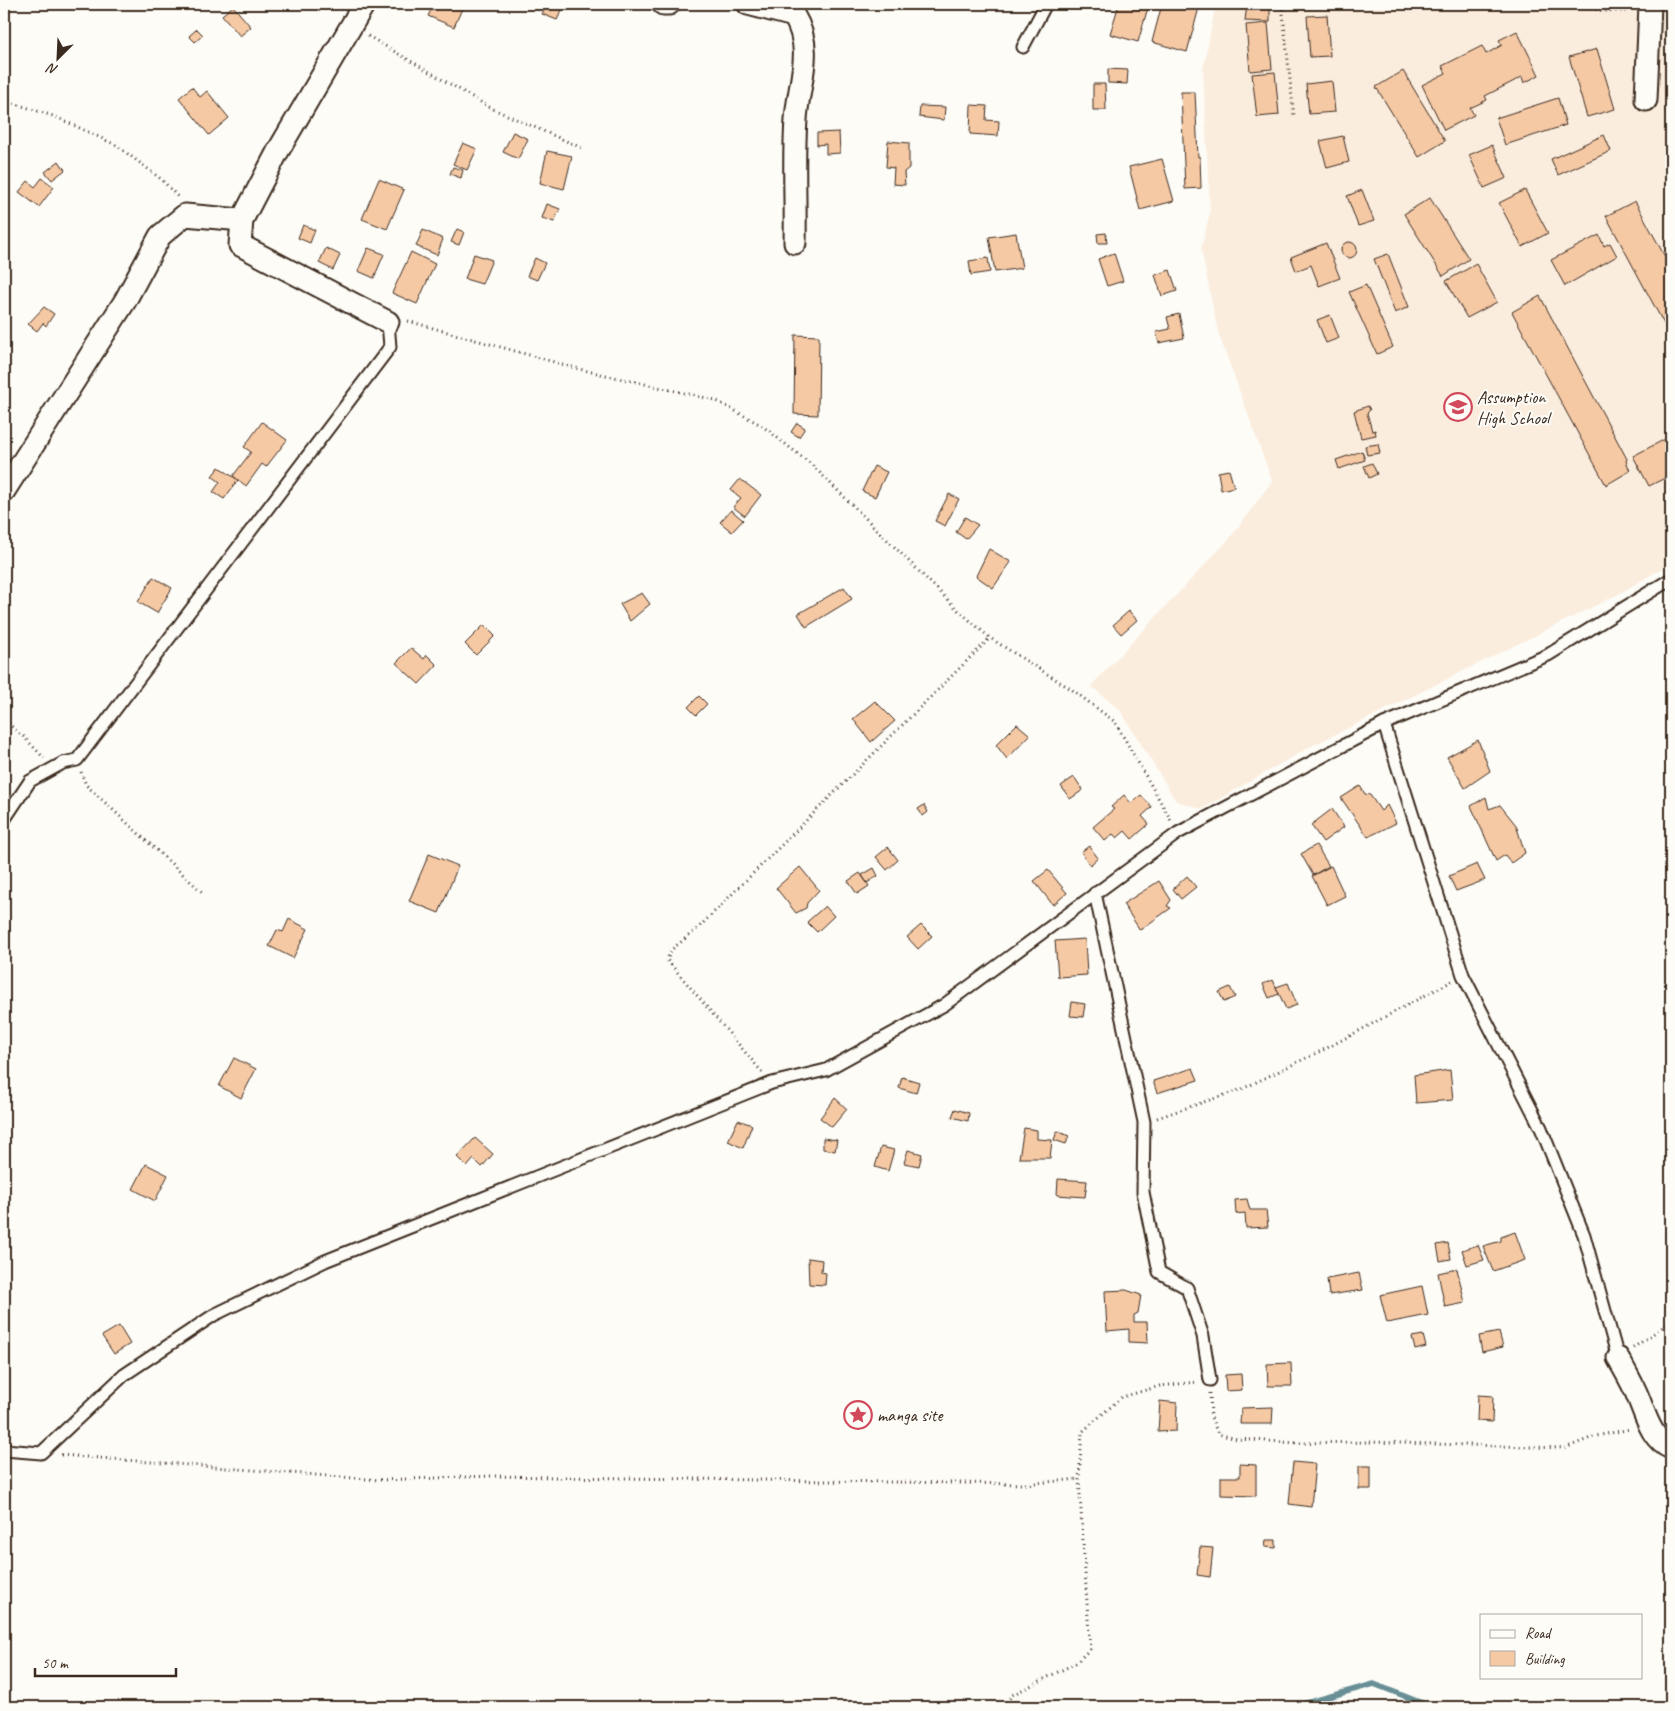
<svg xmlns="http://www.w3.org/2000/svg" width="1675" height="1711" font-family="Caveat,sans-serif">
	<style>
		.built { fill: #fbedde }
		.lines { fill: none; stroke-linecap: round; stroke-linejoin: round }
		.stream { stroke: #678e96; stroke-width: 5.5 }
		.building { fill: #f6c9a5; stroke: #3b2a1e }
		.service-casing { stroke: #3b2a1e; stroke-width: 15 }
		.minor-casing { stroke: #3b2a1e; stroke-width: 25 }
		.path { stroke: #3b2a1e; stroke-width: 3; stroke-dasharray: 1 4; stroke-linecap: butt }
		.service { stroke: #fdfcf7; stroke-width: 11 }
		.minor { stroke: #fdfcf7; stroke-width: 21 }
		.labels { text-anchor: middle; stroke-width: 4; stroke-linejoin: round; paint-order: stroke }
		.poi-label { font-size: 18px; fill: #3b2a1e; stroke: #fdfcf7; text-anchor: start }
	</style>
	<rect width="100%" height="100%" fill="#fdfcf7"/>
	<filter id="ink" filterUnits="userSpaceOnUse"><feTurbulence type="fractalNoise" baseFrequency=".02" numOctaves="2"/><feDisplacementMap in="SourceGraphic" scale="10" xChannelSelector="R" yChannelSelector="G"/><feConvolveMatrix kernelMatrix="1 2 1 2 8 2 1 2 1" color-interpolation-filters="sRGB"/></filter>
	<g filter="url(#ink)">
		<!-- built -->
		<path class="built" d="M1216,4H1671V563L1617,595L1308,748L1202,809L1176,801L1120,710L1091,686L1230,538L1272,481L1218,332L1201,249L1210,212L1203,70Z"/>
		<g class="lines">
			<!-- stream -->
			<path class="stream" d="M1292,1707L1374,1684L1432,1707"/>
		</g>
		<!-- building -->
		<g class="building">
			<path d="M434,4H464L454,27L428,16Z"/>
			<path d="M547,4L564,6L557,20L542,14Z"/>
			<path d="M1119,4H1149L1138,42L1110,34Z"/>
			<path d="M1162,4H1200L1187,52L1152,42Z"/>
			<path d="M1247,4H1270V22L1245,21Z"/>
			<path d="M233,6L251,27L240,36L222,15Z"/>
			<path d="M1327,15L1330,56L1310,57L1307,16Z"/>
			<path d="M1268,23L1272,69L1250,71L1246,25Z"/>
			<path d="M197,29L203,35L195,42L189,36Z"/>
			<path d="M1517,31L1539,75L1524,83L1522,77L1485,96L1487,100L1470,108L1474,115L1444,130L1422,85L1446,73L1442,66L1482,46L1486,54L1502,45L1499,40Z"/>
			<path d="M1597,49L1615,109L1587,117L1569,57Z"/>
			<path d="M1108,69L1128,70L1127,84L1108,83Z"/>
			<path d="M1403,71L1445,141L1419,157L1376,87Z"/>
			<path d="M1275,72L1279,115L1257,117L1252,74Z"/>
			<path d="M1332,81L1335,112L1309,114L1306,84Z"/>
			<path d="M1093,84H1105L1106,110H1093Z"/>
			<path d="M192,87L200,97L207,91L229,118L209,135L179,98Z"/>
			<path d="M1181,92H1195L1198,157H1200L1201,188L1185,189Z"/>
			<path d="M1558,98L1566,125L1505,145L1496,118Z"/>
			<path d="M971,105L987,106L986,120L999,121L998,136L970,134Z"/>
			<path d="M920,106L945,107L944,120L919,117Z"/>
			<path d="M513,132L528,139L518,159L503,152Z"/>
			<path d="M839,132L840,153L826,154V144L817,145V133Z"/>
			<path d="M1604,135L1611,151L1558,175L1551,159Z"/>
			<path d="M1343,136L1349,162L1327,168L1320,141Z"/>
			<path d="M888,141L909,143V168L904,172L905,185L893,184L894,168L886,167Z"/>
			<path d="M463,143L477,149L467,170L453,164Z"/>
			<path d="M1492,145L1507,178L1484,188L1469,155Z"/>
			<path d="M547,151L572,156L564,189L540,183Z"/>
			<path d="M1162,159L1174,201L1140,210L1129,167Z"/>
			<path d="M59,161L65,170L52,180L45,172Z"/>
			<path d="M453,167L463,170L461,178L450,174Z"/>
			<path d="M42,178L54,187L39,207L19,192L28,181L35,187Z"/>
			<path d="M379,179L404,190L387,229L362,219Z"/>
			<path d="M1362,190L1374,221L1358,226L1347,196Z"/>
			<path d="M1525,190L1548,233L1522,247L1499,203Z"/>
			<path d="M1430,198L1469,259L1443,276L1404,214Z"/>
			<path d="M1635,201L1671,268V337L1606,216Z"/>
			<path d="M547,204L560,209L554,222L542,218Z"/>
			<path d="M303,225L315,230L310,243L298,238Z"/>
			<path d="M457,229L464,232L459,245L451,242Z"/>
			<path d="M423,230L443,239L437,255L416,246Z"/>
			<path d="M1016,233L1022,268L995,272L989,237Z"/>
			<path d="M1106,233L1107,243H1098L1097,234Z"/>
			<path d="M1599,235L1604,246L1610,243L1617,256L1565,286L1551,260Z"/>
			<circle cx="1349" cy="250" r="8"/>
			<path d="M1326,243L1340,278L1319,286L1311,265L1296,271L1291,257Z"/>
			<path d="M326,248L340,255L333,270L319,263Z"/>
			<path d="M368,248L384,254L374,278L358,271Z"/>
			<path d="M411,252L435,264L417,304L392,293Z"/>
			<path d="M1114,253L1123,281L1107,286L1098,259Z"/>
			<path d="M474,254L492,260L482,284L465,279Z"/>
			<path d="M1388,254L1409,307L1395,313L1374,259Z"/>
			<path d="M535,258L545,263L537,280L527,276Z"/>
			<path d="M988,258L990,272L971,275L969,261Z"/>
			<path d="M1476,264L1497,302L1467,318L1446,281Z"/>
			<path d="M1170,270L1177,291L1162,296L1155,275Z"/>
			<path d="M1366,285L1393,347L1377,354L1349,292Z"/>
			<path d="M1540,296L1627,459L1626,461L1630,471L1606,485L1512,312Z"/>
			<path d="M44,307L54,314L46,326L43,323L37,331L28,324Z"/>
			<path d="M1179,314L1184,338L1159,343L1156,332L1170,329L1167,317Z"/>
			<path d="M1330,315L1339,338L1326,343L1317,320Z"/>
			<path d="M795,335L819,336L818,415L794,414Z"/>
			<path d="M1368,406L1370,410L1367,413L1372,431L1375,430L1376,435L1361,438L1354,411Z"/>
			<path d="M262,422L287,440L266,467L262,464L246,486L233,476L251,452L244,447Z"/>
			<path d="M797,423L805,428L799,437L791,432Z"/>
			<path d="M1671,436V475L1649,486L1633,456Z"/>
			<path d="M1378,444L1380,453L1367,455L1365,446Z"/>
			<path d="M1362,451L1365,460L1339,469L1336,460Z"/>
			<path d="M1372,463L1377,474L1369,478L1364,466Z"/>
			<path d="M874,466L887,472L875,497L862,491Z"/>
			<path d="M219,467L238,480L224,499L213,492L220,482L212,476Z"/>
			<path d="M1229,470L1234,487L1221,490L1218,472Z"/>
			<path d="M740,479L761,495L745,516L733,507L741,498L731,490Z"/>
			<path d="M949,494L959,499L945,526L935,521Z"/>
			<path d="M731,510L743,520L732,532L720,522Z"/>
			<path d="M965,517L978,525L966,539L956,532Z"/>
			<path d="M989,549L1011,562L993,588L976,576Z"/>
			<path d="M153,577L172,588L157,613L138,602Z"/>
			<path d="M844,587L852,599L806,627L798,614Z"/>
			<path d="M642,593L650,604L630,621L620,604Z"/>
			<path d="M1129,611L1137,620L1121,634L1113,625Z"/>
			<path d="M484,625L495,636L476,655L465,644Z"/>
			<path d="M411,648L424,659L427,655L437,665L419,684L396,663Z"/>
			<path d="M699,696L707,704L696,715L688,707Z"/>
			<path d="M875,701L895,721L871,742L853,719Z"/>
			<path d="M1017,724L1030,735L1007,759L996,745Z"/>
			<path d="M1478,740L1490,771L1465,788L1447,757Z"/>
			<path d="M1074,777L1083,790L1070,799L1061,786Z"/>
			<path d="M1360,786L1365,794L1370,795L1381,811L1387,805L1396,823L1368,837L1341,798Z"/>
			<path d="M1124,795L1131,803L1141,795L1152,807L1142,816L1149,824L1132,839L1125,831L1117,838L1113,834L1105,841L1093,827L1114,809L1111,807Z"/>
			<path d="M1486,797L1489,809L1500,805L1516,825L1525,853L1511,863L1505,855L1496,861L1471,806Z"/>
			<path d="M924,805L928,812L923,816L918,809Z"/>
			<path d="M1332,809L1344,827L1323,842L1311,825Z"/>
			<path d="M1316,845L1329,866L1313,875L1301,854Z"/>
			<path d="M1089,846L1098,858L1090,865L1081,852Z"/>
			<path d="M888,847L898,860L887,870L876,857Z"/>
			<path d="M429,854L458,866L439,913L409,901Z"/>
			<path d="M1477,864L1485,880L1456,891L1449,876Z"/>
			<path d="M1331,866L1345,896L1327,905L1312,876Z"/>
			<path d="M800,867L819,890L807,903L806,908L796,913L776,888Z"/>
			<path d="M874,868L878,876L867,883L862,875Z"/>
			<path d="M1048,870L1067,893L1053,905L1034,881Z"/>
			<path d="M860,873L869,886L857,894L848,881Z"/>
			<path d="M1187,876L1196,887L1181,899L1173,889Z"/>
			<path d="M1159,881L1171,900L1167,906L1171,908L1140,930L1123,904Z"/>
			<path d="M825,906L834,916L817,932L807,922Z"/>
			<path d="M289,919L308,929L293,958L269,946L277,930L283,932Z"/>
			<path d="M921,925L932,936L918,949L907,937Z"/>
			<path d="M1085,939L1087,975L1058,977L1055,941Z"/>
			<path d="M1273,980L1279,994L1269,998L1263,984Z"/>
			<path d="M1288,983L1297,1005L1286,1009L1276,987Z"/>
			<path d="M1230,987L1235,997L1224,1002L1219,992Z"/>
			<path d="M1072,1002L1085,1004L1083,1017L1070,1016Z"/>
			<path d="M234,1058L256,1069L241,1098L219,1086Z"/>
			<path d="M1193,1068L1198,1080L1157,1093L1153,1081Z"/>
			<path d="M1450,1070L1453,1100L1416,1103L1414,1075Z"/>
			<path d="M902,1077L919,1082L916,1093L899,1088Z"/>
			<path d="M835,1098L847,1109L832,1127L820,1118Z"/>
			<path d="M955,1109L969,1113L968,1121L952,1117Z"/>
			<path d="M738,1120L752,1125L743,1148L728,1141Z"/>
			<path d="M1024,1128L1037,1130V1139L1052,1140L1050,1158H1019Z"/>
			<path d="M1057,1131L1069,1136L1066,1144L1054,1140Z"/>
			<path d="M475,1138L493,1154L482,1167L474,1159L467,1167L457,1157Z"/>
			<path d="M823,1138L837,1140L835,1151L823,1149Z"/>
			<path d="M881,1147L894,1150L888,1171L875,1167Z"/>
			<path d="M908,1150L922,1154L919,1166L904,1163Z"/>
			<path d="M146,1164L168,1175L155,1201L133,1189Z"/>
			<path d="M1058,1179L1087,1181L1085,1197L1057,1195Z"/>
			<path d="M1247,1199L1250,1210H1266L1268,1227L1246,1228L1245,1213L1236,1214L1235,1200Z"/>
			<path d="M1515,1232L1525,1260L1493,1271L1483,1246L1501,1241V1237Z"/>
			<path d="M1448,1243L1451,1259L1440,1261L1437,1245Z"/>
			<path d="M1478,1245L1484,1260L1467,1265L1462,1250Z"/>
			<path d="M808,1258L822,1260L821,1272L826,1273L825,1285L809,1284Z"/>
			<path d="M1457,1269L1465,1303L1445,1307L1438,1273Z"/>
			<path d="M1359,1273L1363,1290L1329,1295L1327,1279Z"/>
			<path d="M1422,1286L1428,1315L1387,1323L1380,1295Z"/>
			<path d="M1126,1290L1141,1295L1138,1313L1134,1315V1322H1147L1148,1343L1129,1342V1329L1107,1331L1105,1291Z"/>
			<path d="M119,1326L130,1344L114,1354L102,1336Z"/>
			<path d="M1499,1332L1503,1347L1482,1352L1479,1336Z"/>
			<path d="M1423,1335L1426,1347L1415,1350L1412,1337Z"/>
			<path d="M1291,1363L1292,1386H1268L1267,1364Z"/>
			<path d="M1241,1374L1242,1390L1226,1391L1225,1375Z"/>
			<path d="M1478,1395L1493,1396L1492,1422L1477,1421Z"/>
			<path d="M1160,1401L1177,1403L1176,1431L1158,1432Z"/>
			<path d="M1273,1407L1272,1424H1240L1241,1408Z"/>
			<path d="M1293,1462L1315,1464L1311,1507L1289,1504Z"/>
			<path d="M1240,1464L1256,1465V1496L1221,1495V1477H1240Z"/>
			<rect x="1359" y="1466" width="12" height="23"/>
			<path d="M1266,1540H1276V1548L1265,1547Z"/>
			<path d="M1200,1547L1213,1548L1210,1577L1197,1575Z"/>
		</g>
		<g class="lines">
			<defs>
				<g id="service">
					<path d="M1023,47L1046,4"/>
					<path d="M1384,724L1463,975L1541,1128L1584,1235L1618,1358"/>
					<path d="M4,820L30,781L63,763L77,760L390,347L388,322"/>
					<path d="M1095,893L1144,1122L1143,1192L1159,1272L1187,1288L1203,1336L1210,1380"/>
					<path d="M4,1450L41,1453L124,1375L214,1315L325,1261L772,1083L826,1070L944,1005L1178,833L1384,724L1548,655L1671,579"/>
				</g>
				<g id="minor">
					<path d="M364,4L278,151L242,220L240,245L388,322"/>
					<path d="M663,4H669"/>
					<path d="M748,4L794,16C815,51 798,83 796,120C793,161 796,202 795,243"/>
					<path d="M1646,100L1650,4"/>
					<path d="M4,491L125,301L160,236L185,215L242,220"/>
					<path d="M1618,1358C1625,1371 1633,1384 1638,1397C1645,1414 1652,1441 1671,1448"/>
				</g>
			</defs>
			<!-- service casing -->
			<use href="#service" class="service-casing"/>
			<!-- minor casing -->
			<use href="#minor" class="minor-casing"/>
			<!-- path -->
			<g class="path">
				<path d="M1282,4L1294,117"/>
				<path d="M1566,4L1604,11H1630"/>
				<path d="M368,36L491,108L582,148"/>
				<path d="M4,100L56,117L116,145L161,179L179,198"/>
				<path d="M408,321L579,369L715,400L761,425L811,464L958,610L990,638L1071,689L1115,722L1172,822"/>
				<path d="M4,720L22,735L44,758"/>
				<path d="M81,772L86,785L202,892"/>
				<path d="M762,1072L667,960L671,950L697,929L990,638"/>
				<path d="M1157,1118L1242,1089L1327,1048L1452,981"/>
				<path d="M1633,1348L1671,1321"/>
				<path d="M1210,1393L1211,1417L1218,1434L1237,1439L1298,1443L1369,1442L1565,1448L1596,1436L1630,1429"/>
				<path d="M61,1455L380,1480L492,1476L1025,1484L1079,1479"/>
				<path d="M1004,1707L1012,1695L1076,1663L1090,1649L1079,1479L1082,1432L1122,1397L1160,1386L1197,1382"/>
			</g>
			<!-- service -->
			<use href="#service" class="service"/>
			<!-- minor -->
			<use href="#minor" class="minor"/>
		</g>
	</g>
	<!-- icons -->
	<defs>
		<symbol id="school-ring" viewBox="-11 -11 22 22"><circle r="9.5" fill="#fdfcf7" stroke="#d1495b" stroke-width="1.5"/><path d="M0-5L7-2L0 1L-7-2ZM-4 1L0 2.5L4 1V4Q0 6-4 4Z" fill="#d1495b"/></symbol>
		<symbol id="sight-ring" viewBox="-11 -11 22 22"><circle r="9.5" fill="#fdfcf7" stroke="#d1495b" stroke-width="1.5"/><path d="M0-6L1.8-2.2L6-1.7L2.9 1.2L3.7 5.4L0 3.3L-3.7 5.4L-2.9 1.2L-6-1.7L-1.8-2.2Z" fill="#d1495b"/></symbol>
	</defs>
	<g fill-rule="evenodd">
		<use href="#school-ring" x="1442" y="391" width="32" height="32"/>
		<use href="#sight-ring" x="842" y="1399" width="32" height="32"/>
	</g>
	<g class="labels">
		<!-- poi labels -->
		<g class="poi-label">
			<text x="1477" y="403">Assumption<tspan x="1477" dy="21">High School</tspan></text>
			<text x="877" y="1421">manga site</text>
		</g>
	</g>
	<!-- margin -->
	<rect width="1675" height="1711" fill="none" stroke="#fdfcf7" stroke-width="20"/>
	<rect x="10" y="10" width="1655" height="1691" fill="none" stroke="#3b2a1e" stroke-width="2" filter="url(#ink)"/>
	<!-- legend -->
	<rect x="1480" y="1614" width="162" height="65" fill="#fdfcf7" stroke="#afa8a0"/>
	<rect x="1490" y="1630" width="25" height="8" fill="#fdfcf7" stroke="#afa8a0"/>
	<text x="1525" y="1638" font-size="15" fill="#3b2a1e">Road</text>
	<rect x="1490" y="1651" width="25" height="15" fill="#f6c9a5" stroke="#afa8a0"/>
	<text x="1525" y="1664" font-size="15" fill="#3b2a1e">Building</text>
	<!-- north arrow -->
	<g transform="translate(58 58) rotate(204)" stroke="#fdfcf7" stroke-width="4" paint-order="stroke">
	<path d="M0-4L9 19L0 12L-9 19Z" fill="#3b2a1e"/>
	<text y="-8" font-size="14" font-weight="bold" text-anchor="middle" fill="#3b2a1e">N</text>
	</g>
	<!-- scale -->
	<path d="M35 1668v8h141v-8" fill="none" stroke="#3b2a1e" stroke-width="2.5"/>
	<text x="42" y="1668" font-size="15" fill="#3b2a1e" stroke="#fdfcf7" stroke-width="4" paint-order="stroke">50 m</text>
</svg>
